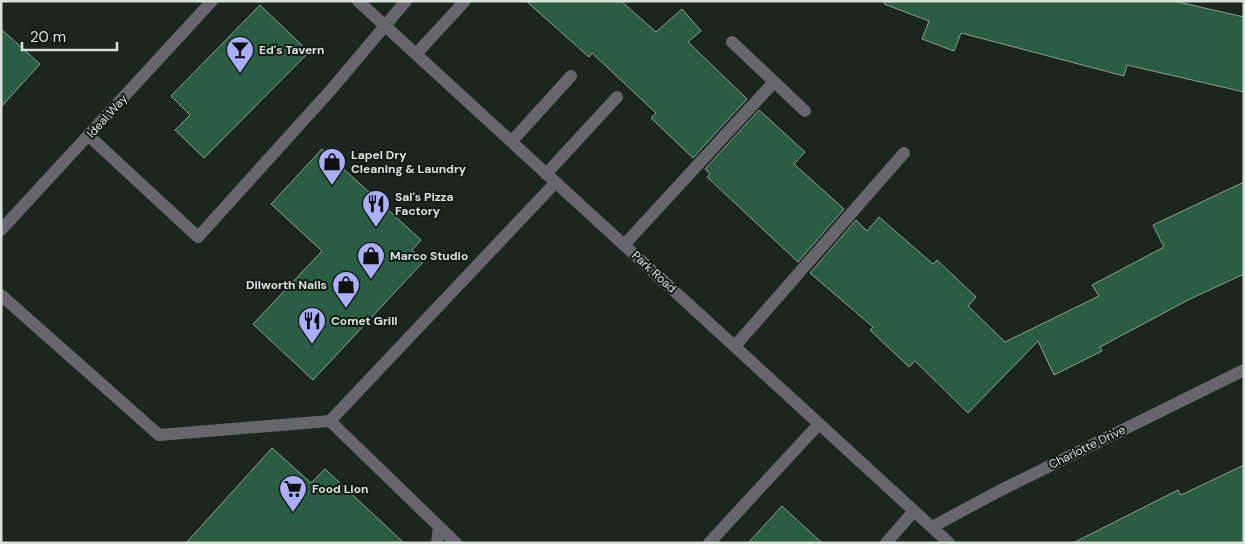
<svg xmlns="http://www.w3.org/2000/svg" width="1245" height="544" font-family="'DM Sans',sans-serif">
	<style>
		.building { fill: #2a5e42; stroke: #909d95 }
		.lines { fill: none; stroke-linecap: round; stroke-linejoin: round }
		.minor { stroke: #66666c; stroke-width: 12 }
		.labels { text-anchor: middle; stroke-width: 4; stroke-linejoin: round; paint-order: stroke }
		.poi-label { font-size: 12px; font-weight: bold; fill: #dae1dd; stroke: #121c16; text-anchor: start }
		.street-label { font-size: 12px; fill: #dae1dd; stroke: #121c16 }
	</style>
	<rect width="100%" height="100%" fill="#1b261f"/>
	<!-- building -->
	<g class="building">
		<path d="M526,1H621L656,32L682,9L701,31L688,42L747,99L693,158L651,118L656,113L592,53L589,57Z"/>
		<path d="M885,1H1174L1244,17V92L1127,65L1124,76L961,33L954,51L922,39L929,21L884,4Z"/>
		<path d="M260,5L309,52L204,158L175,130L190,115L171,96Z"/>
		<path d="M1,29L40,64L1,107Z"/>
		<path d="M759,110L805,152L794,164L844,209L798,262L707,177L710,174L705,169Z"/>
		<path d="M322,149L421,240L412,250L424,261L313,380L253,324L322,251L271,204Z"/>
		<path d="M1244,182V274L1190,299L1100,347L1102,351L1054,375L1038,341L968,413L915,361L909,367L870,330L873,327L810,273L856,220L867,231L879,217L933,264L937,260L976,297L968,306L1005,342L1099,296L1092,285L1164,247L1153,225Z"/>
		<path d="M272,448L311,483L325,469L404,543H186Z"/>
		<path d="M1244,465V543H1073L1178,490L1181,495Z"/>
		<path d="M782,506L822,543H748Z"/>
	</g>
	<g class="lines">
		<!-- minor -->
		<g class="minor">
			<path d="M358,1L949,543"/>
			<path d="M732,42L805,111"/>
			<path d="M416,54L465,1"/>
			<path d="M89,136L198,237L330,91L406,1"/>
			<path d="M512,141L571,76"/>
			<path d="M546,174L617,97"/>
			<path d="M1,230L212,1"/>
			<path d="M624,245L774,82"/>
			<path d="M1,295L159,435L330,421L456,543"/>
			<path d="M735,346L904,153"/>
			<path d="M330,421L556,182"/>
			<path d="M932,527L999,491L1244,370"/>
			<path d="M437,543L439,527"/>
			<path d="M709,543L819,424"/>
			<path d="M886,543L914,511"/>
		</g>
	</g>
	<!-- icons -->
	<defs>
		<symbol id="bar-pin" viewBox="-11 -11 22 30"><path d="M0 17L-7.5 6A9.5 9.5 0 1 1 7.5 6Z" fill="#abaffb" stroke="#121c16"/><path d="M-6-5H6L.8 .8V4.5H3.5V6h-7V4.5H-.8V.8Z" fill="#111"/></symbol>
		<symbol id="shop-pin" viewBox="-11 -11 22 30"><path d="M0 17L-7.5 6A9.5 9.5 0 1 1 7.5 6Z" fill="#abaffb" stroke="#121c16"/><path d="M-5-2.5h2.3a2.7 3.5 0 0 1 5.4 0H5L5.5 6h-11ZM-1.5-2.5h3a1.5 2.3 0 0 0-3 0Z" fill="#111"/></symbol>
		<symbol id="restaurant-pin" viewBox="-11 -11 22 30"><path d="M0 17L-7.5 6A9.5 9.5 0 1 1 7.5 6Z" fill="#abaffb" stroke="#121c16"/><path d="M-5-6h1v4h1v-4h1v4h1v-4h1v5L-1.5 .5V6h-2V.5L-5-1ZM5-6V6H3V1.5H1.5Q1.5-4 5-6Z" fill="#111"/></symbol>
		<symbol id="supermarket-pin" viewBox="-11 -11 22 30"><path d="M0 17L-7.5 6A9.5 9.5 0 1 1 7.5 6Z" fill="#abaffb" stroke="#121c16"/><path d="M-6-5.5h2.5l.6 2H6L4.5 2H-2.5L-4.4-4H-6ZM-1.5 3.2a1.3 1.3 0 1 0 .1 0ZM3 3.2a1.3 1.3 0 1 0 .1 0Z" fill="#111"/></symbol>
	</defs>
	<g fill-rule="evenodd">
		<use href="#bar-pin" x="224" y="34" width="32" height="43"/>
		<use href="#shop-pin" x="316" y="146" width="32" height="43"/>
		<use href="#restaurant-pin" x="360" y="188" width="32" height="43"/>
		<use href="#shop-pin" x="355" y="240" width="32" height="43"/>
		<use href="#shop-pin" x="330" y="269" width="32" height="43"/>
		<use href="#restaurant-pin" x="296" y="305" width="32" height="43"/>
		<use href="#supermarket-pin" x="277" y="473" width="32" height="43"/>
	</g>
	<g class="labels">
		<!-- poi labels -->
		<g class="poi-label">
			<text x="259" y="54">Ed's Tavern</text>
			<text x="351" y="159">Lapel Dry<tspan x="351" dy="14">Cleaning &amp; Laundry</tspan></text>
			<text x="395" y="201">Sal's Pizza<tspan x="395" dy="14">Factory</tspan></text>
			<text x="390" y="260">Marco Studio</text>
			<text x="327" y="289" text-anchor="end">Dilworth Nails</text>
			<text x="331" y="325">Comet Grill</text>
			<text x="312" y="493">Food Lion</text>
		</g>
		<!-- street labels -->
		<g class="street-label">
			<text transform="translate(107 116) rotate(-48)" y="4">Ideal Way</text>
			<text transform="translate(654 272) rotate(42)" y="4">Park Road</text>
			<text transform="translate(1087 447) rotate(-26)" y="4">Charlotte Drive</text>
		</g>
	</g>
	<!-- border -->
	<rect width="1245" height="544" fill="none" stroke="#dae1dd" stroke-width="5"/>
	<!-- scale -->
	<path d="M22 42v8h95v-8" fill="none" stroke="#dae1dd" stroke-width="2.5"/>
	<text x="30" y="42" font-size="15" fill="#dae1dd" stroke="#121c16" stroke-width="4" paint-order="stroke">20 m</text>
</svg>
